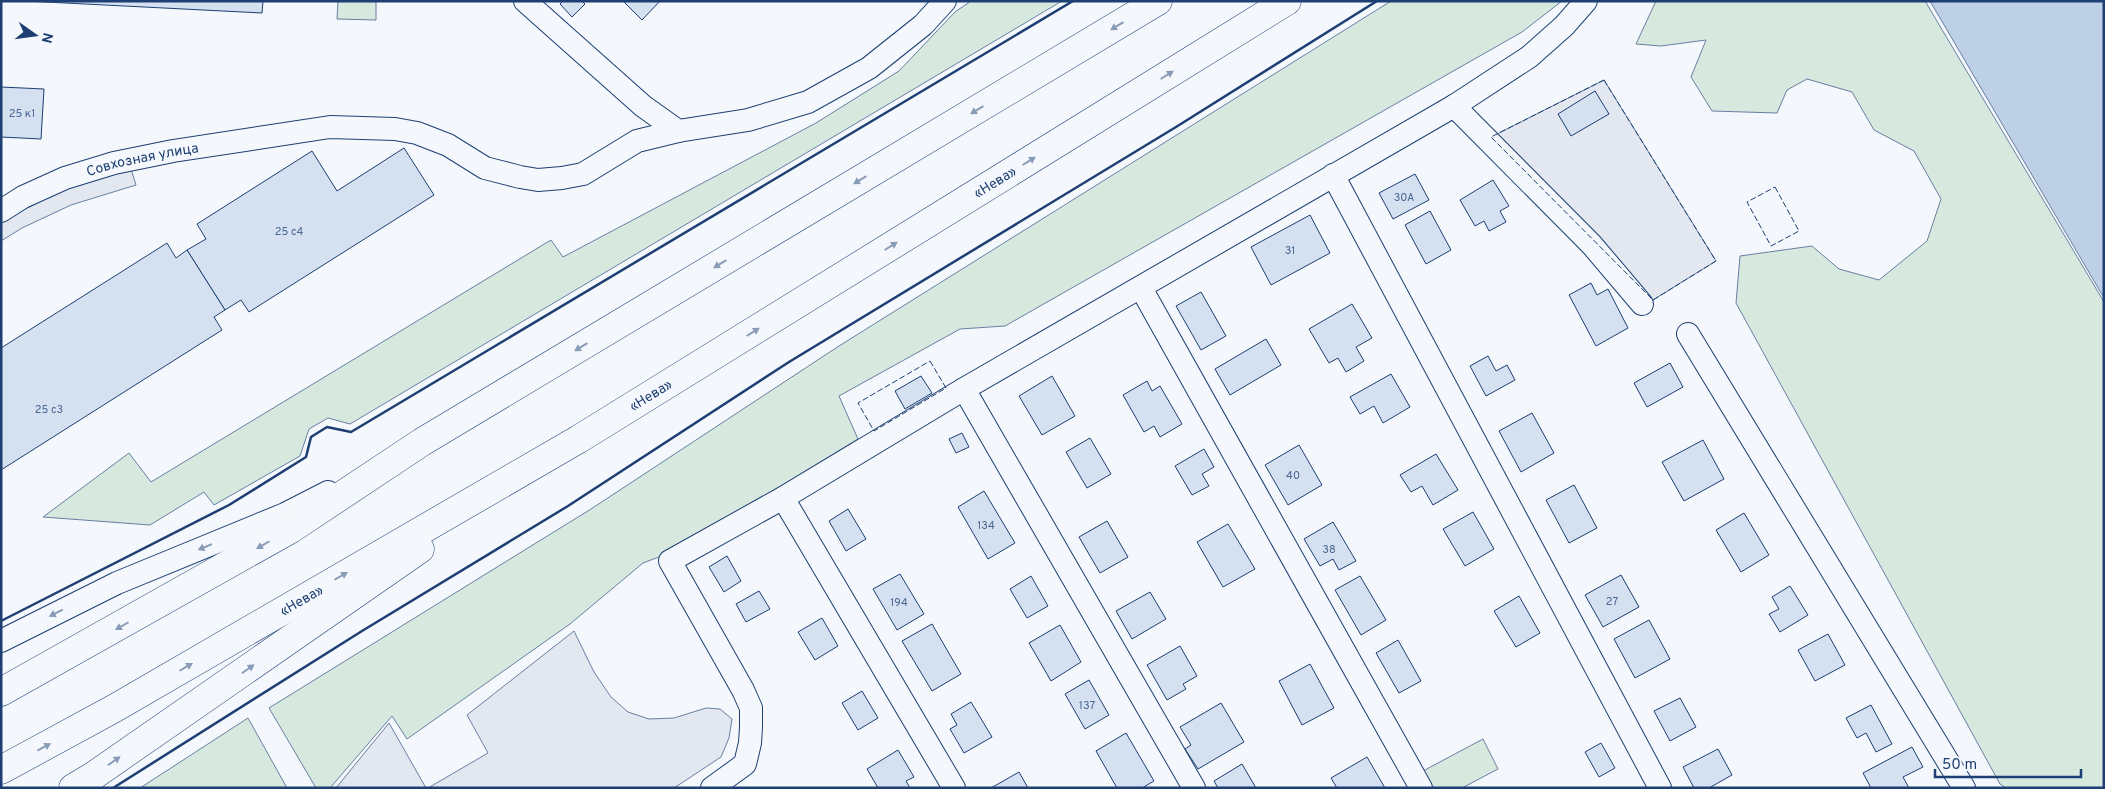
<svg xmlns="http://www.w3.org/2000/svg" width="2105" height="789" font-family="Overpass,sans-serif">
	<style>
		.green { fill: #d7e8df; stroke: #687fa3 }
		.parking { fill: #e3e8f0; stroke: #687fa3 }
		.water { fill: #bed0e5; stroke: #687fa3 }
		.building { fill: #d5e0f0; stroke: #1d3f73 }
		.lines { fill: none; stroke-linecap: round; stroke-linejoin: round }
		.minor-casing { stroke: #1d3f73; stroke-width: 24 }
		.highway-casing { stroke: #1d3f73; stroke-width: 29 }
		.minor { stroke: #f4f7fb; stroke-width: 22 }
		.highway { stroke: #f4f7fb; stroke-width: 28 }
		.fence { stroke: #1d3f73; stroke-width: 1; stroke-dasharray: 6 2.5; stroke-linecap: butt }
		.wall { stroke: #1d3f73; stroke-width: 2.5 }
		.oneway { fill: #889bb7 }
		.labels { text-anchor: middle; stroke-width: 4; stroke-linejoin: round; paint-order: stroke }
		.number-label { font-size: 11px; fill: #4b6792 }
		.street-label { font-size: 14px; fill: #1d3f73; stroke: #f4f7fb }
	</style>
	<rect width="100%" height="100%" fill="#f4f7fb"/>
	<!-- green -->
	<g class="green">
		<path d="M338,1H376V20L337,19Z"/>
		<path d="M971,1H1062L350,424L328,418L309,429L300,456L214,505L204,492L150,525L43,517L129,453L151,482L551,240L563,257L816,123L899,71L955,12Z"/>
		<path d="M1391,1H1562L1522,32L1005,326L960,329L839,396L858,439L672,552L643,563L570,624L407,739L392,716L330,788H316L269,708L591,509L839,346Z"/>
		<path d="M1656,1H1925L2104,302V788H2006L2000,784L1736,303L1740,256L1812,246L1839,269L1879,280L1927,241L1941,199L1914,151L1874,130L1852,92L1807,79L1787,90L1777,113L1712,111L1691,77L1706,40L1661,46L1636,44Z"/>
		<path d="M248,718L287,788H140Z"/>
		<path d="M1483,739L1498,769L1462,788H1432L1423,771Z"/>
	</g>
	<!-- parking -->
	<g class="parking">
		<path d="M1604,80L1716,261L1653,300L1491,137Z"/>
		<path d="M131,169L136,185L71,205L22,228L1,241V222L15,214L64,190Z"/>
		<path d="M574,631L594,672L611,697L628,712L649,719L674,718L706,708L720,709L732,719L729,738L721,757L674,788H428L488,753L467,715Z"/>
		<path d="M389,723L426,788H336Z"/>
	</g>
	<!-- water -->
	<path class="water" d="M1930,1H2104V298Z"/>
	<!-- building -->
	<g class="building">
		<path d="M26,1H263L262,13Z"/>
		<path d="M563,1H582L585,4L572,17L560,4Z"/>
		<path d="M623,1H660L642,20Z"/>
		<path d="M1,87L44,89L41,139L1,137Z"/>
		<path d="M1595,91L1609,114L1571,136L1558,114Z"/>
		<path d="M404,148L434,195L249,312L241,300L225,310L187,250L206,239L197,224L312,151L337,191Z"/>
		<path d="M1415,174L1429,200L1393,219L1379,193Z"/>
		<path d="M1493,180L1509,206L1500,211L1506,222L1489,231L1484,221L1475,226L1460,200Z"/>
		<path d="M1430,211L1451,250L1426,264L1405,225Z"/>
		<path d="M1310,215L1330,253L1271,285L1251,247Z"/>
		<path d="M167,243L176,258L187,250L225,310L214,317L222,330L1,470V348Z"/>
		<path d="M1591,283L1597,295L1608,289L1628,328L1596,346L1569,295Z"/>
		<path d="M1201,292L1226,336L1201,350L1176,306Z"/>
		<path d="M1352,304L1372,338L1356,347L1364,361L1346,372L1338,358L1329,363L1309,329Z"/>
		<path d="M1266,339L1281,365L1230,395L1215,369Z"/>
		<path d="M1488,356L1496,371L1507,365L1515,380L1486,396L1470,366Z"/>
		<path d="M1670,363L1683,387L1647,407L1634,383Z"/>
		<path d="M1391,374L1410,407L1383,423L1374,406L1360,414L1350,397Z"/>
		<path d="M921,376L932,393L905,409L895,391Z"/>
		<path d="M1052,376L1075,416L1042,435L1019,396Z"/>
		<path d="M1147,381L1152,391L1160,386L1182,424L1160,437L1154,426L1144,432L1123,395Z"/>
		<path d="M1532,413L1554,453L1521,472L1499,431Z"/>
		<path d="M962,433L969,447L956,453L949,439Z"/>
		<path d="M1090,438L1111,474L1087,488L1066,452Z"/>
		<path d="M1703,440L1724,479L1684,501L1662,462Z"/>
		<path d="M1299,445L1322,485L1288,505L1265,465Z"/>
		<path d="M1204,449L1214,467L1202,474L1209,486L1192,495L1175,466Z"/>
		<path d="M1436,454L1458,490L1433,505L1422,486L1411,492L1400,475Z"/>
		<path d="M1574,485L1597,528L1569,543L1546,500Z"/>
		<path d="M984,491L1015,543L988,559L958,507Z"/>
		<path d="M848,509L866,539L846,551L829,521Z"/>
		<path d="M1473,512L1494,549L1465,566L1443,529Z"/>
		<path d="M1744,513L1769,555L1741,572L1716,530Z"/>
		<path d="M1107,521L1128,557L1100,573L1079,537Z"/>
		<path d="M1333,522L1356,561L1339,570L1333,559L1320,566L1304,539Z"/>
		<path d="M1228,524L1255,569L1223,587L1197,542Z"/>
		<path d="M727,556L741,581L724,592L709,567Z"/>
		<path d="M900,574L924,614L897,630L873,589Z"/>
		<path d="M1621,575L1639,607L1603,627L1585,595Z"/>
		<path d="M1031,576L1048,606L1027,618L1010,589Z"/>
		<path d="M1360,576L1386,620L1361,635L1335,590Z"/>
		<path d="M1790,586L1808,615L1780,632L1769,614L1779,609L1772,597Z"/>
		<path d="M759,591L770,609L746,622L736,604Z"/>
		<path d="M1150,592L1166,619L1132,639L1116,611Z"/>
		<path d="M1519,596L1540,633L1516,647L1494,611Z"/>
		<path d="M822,618L838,646L815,660L798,632Z"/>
		<path d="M1649,620L1670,659L1635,678L1614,639Z"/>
		<path d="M932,624L961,674L932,691L902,641Z"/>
		<path d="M1060,625L1081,662L1051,681L1029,643Z"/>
		<path d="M1828,634L1845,665L1815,681L1798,650Z"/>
		<path d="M1398,640L1421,681L1399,693L1376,653Z"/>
		<path d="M1180,646L1197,676L1183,684L1186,689L1167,700L1147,665Z"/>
		<path d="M1310,664L1334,708L1302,725L1279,681Z"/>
		<path d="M1089,680L1109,715L1085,729L1065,694Z"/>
		<path d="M862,691L878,718L858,730L842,703Z"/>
		<path d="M1680,698L1696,727L1670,741L1654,711Z"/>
		<path d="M971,702L992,737L964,753L950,729L957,725L951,714Z"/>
		<path d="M1221,703L1244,742L1198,769L1185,749L1191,745L1180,727Z"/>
		<path d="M1871,705L1892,744L1876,752L1866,733L1857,738L1846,718Z"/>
		<path d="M1126,733L1154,781L1142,788H1117L1096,751Z"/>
		<path d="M1601,743L1615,768L1599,777L1585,752Z"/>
		<path d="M1912,747L1923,767L1903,777L1909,788H1871L1863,773Z"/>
		<path d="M1718,749L1732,775L1709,788H1694L1683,767Z"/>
		<path d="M898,750L914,777L906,781L910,788H878L867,769Z"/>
		<path d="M1367,757L1385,788H1337L1331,778Z"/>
		<path d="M1242,764L1256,788H1218L1214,781Z"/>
		<path d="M1019,772L1028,788H991Z"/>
	</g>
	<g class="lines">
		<defs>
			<g id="minor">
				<path d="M525,1L643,106L678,131"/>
				<path d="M1454,106L1592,245L1642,304"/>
				<path d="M1333,175L1660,788"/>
				<path id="s1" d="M1,211L23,197L65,178L114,163L173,151L330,127L395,129L417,133L448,145L485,168L520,177L538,180L562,178L583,174L637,141L678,131L748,120L808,102L869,68L923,25L945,1"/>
				<path d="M1141,288L1421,788"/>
				<path d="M1688,334L1964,788"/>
				<path d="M964,389L1194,788"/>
				<path d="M783,498L954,788"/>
				<path d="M1,641L117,583L285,514L328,492"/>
				<path d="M712,788L745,764L750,743L751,727V708L743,690L670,561L783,498L964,389L1454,106L1529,57L1564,26L1586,1"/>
			</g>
			<g id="highway">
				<path d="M1,692L291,529L422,442L1158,1"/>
				<path id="s2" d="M1,770L115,708L579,439L1287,1"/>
				<path d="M73,788L93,776L420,549"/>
			</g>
		</defs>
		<!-- minor casing -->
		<use href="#minor" class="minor-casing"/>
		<!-- highway casing -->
		<use href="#highway" class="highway-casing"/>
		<!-- minor -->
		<use href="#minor" class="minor"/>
		<!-- highway -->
		<use href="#highway" class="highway"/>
		<!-- fence -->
		<g class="fence">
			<path d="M1604,80L1716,261L1653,300L1491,137Z"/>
			<path d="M1775,187L1799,231L1771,246L1747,202Z"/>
			<path d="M930,361L946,388L874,431L858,403Z"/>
		</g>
		<!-- wall -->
		<g class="wall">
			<path d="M1,621L229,505L306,457L311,437L327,427L351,432L1073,1"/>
			<path d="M113,788L362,631L568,506L789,362L1176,127L1377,1"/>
		</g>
	</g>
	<!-- one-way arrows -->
	<defs><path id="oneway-solid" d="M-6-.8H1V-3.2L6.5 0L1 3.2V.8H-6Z" transform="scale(1.25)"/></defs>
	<g class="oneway">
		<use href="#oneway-solid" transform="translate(1117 26) rotate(149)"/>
		<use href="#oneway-solid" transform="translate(1167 75) rotate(-32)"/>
		<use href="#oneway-solid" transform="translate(977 110) rotate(149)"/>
		<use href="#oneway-solid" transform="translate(1029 161) rotate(-32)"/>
		<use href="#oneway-solid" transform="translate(860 180) rotate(149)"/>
		<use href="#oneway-solid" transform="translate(891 246) rotate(-32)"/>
		<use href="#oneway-solid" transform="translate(720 264) rotate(149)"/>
		<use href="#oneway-solid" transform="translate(753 332) rotate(-32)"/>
		<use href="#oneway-solid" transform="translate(581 347) rotate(149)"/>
		<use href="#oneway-solid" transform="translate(263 545) rotate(150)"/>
		<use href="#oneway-solid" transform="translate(205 547) rotate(158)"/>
		<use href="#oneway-solid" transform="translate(341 576) rotate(-30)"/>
		<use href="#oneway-solid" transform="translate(56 613) rotate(153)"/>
		<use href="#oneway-solid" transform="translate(122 626) rotate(150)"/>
		<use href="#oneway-solid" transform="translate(186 667) rotate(-30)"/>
		<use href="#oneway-solid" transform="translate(248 669) rotate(-35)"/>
		<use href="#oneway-solid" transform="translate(44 747) rotate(-28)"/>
		<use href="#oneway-solid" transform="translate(114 761) rotate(-35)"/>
	</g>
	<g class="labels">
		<!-- number labels -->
		<g class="number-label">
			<text x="22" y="117">25 к1</text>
			<text x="1404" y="201">30А</text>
			<text x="289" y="235">25 с4</text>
			<text x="1290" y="254">31</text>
			<text x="49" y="413">25 с3</text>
			<text x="1293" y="479">40</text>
			<text x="986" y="529">134</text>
			<text x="1329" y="553">38</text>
			<text x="1612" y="605">27</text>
			<text x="899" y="606">194</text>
			<text x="1087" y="709">137</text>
		</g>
		<!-- street labels -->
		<g class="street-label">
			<text dy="5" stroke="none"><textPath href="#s1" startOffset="152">Совхозная улица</textPath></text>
			<text dy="5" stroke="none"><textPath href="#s2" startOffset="1155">«Нева»</textPath></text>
			<text dy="5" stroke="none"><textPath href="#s2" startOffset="750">«Нева»</textPath></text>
			<text dy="5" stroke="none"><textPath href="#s2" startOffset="345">«Нева»</textPath></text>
		</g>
	</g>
	<!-- border -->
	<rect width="2105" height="789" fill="none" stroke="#1d3f73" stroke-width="5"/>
	<!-- north arrow -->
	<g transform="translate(35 35) rotate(104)" stroke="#f4f7fb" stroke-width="4" paint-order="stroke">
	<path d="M0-4L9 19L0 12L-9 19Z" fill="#1d3f73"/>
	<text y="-8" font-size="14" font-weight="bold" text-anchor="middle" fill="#1d3f73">N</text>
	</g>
	<!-- scale -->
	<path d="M1935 769v8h146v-8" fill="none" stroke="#1d3f73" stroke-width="2.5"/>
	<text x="1942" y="769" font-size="15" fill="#1d3f73" stroke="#f4f7fb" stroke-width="4" paint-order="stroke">50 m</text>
</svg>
